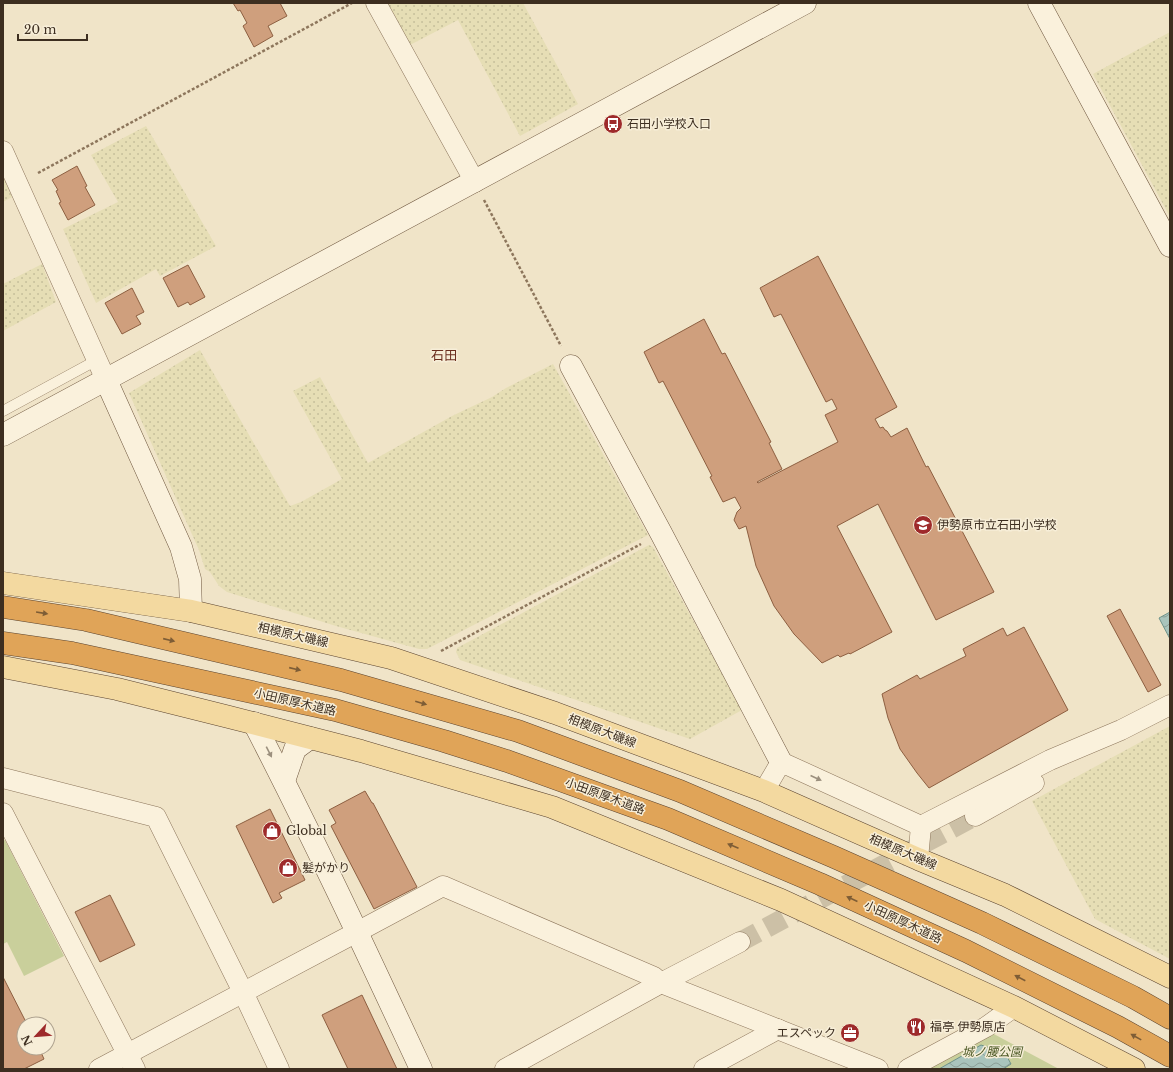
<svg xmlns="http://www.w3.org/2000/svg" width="1173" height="1072" font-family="'Libre Baskerville','Noto Sans JP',serif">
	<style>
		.farmland { fill: url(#farmland-dots) }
		.park { fill: #c9cf9b }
		.water { fill: url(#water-waves); stroke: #6f938a }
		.building { fill: #cf9f7d; stroke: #8d5f41 }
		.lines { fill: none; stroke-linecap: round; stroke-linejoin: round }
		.street-tunnel { stroke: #ccc0a6; stroke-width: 20; stroke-dasharray: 20 10; stroke-linecap: butt }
		.lane-casing { stroke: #8d765c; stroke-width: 11 }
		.street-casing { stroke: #8d765c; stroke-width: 21 }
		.secondary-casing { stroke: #6f573f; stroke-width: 23 }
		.primary-casing { stroke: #5b4430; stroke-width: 23 }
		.highway-casing { stroke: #5b4430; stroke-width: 23 }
		.path { stroke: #8d765c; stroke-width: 2.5; stroke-dasharray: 3 2; stroke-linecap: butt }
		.lane { stroke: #faf1dc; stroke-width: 10 }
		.street { stroke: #faf1dc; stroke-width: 20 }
		.secondary { stroke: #faf1dc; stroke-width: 22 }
		.primary { stroke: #f3d9a0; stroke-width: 22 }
		.highway { stroke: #e0a458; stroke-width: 22 }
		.oneway { fill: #7e5d36 }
		.oneway2 { fill: #9c907e }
		.labels { text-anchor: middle; stroke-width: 3; stroke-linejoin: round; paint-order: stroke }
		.poi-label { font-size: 12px; fill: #3d2e20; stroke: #f7eed8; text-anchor: start }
		.street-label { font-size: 12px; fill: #3d2e20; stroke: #f7eed8 }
		.park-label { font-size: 12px; font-style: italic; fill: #4d5a26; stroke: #f7eed8 }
		.neighbourhood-label { font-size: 13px; fill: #6b2e1e; stroke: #f7eed8 }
	</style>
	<defs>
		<pattern id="farmland-dots" width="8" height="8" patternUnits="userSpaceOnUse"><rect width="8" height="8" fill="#e6deb5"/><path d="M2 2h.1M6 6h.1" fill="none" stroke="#c6bf9b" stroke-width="1.8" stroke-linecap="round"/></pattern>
		<pattern id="water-waves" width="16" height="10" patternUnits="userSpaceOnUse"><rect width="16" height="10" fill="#a9c4bc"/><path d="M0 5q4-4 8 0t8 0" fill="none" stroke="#8ba098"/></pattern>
	</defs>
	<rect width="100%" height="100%" fill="#f0e4c8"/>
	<!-- farmland -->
	<g class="farmland">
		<path d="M382,3H523L578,104L520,136L458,20L410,45Z"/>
		<path d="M1170,32V217L1093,74Z"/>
		<path d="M146,126L216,246L160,276L156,269L96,303L63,229L118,202L91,155Z"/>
		<path d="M3,175L12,197L3,202Z"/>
		<path d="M42,264L56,302L3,331V284Z"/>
		<path d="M200,350L290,506L301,502L342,479L293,391L320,377L368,463L452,416L492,397L506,388L553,364L648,535L427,649H419L336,626L227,592L219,586L210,572L205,569L199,550L129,393Z"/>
		<path d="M649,545L653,547L742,710L690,739L460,660L456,652L457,648Z"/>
		<path d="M1170,726V959L1095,919L1032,801Z"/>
	</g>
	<!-- park -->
	<g class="park">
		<path d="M5,840L64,956L24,976L7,942L3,944V841Z"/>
		<path d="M992,1033L1059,1069H927Z"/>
	</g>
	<!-- water -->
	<g class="water">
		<path d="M1170,612V639L1159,618Z"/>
		<path d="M981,1045L1005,1053L1011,1064L1003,1069H939Z"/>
	</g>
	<!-- building -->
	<g class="building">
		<path d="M233,3H280L287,16L268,26L273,36L254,47L243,26L247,23L240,10L238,11Z"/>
		<path d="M77,166L87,186L85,187L95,205L68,220L59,203L61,202L56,191L58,190L52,180Z"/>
		<path d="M818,256L897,407L875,419L880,428L883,427L885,430L887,431L891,437L907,428L926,467L928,466L994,592L936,620L878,504L837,526L892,632L850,654L849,653L840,657L838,655L822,663L794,634L774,606L756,566L746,526L739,529L734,520L737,512L741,508L735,497L723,502L710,477L712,476L663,381L659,383L644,352L704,319L722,354L725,353L771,442L769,443L782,469L757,482L758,483L838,442L825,415L837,409L832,399L826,402L781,314L774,317L760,288Z"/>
		<path d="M188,265L205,297L190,305L188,302L178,307L163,278Z"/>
		<path d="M132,288L144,312L136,316L141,324L122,334L105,303Z"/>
		<path d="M1120,609L1161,685L1148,692L1107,616Z"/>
		<path d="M1024,627L1068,710L929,788L917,773L900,749L888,718L882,694L917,675L920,679L966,656L963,649L1003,628L1007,636Z"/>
		<path d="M365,791L372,803H373L417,887L374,909L331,826L336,823L329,810Z"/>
		<path d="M270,809L305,880L279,893L282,898L273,903L236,826Z"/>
		<path d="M110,895L135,945L100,962L75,912Z"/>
		<path d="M3,977L27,1024H24V1048H39L44,1059L24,1069H3Z"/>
		<path d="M362,995L397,1069H348L322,1015Z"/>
	</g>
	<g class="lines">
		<!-- street-tunnel -->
		<path class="street-tunnel" d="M740,942L975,816"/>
		<defs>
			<path id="lane" d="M3,411L97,360"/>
			<g id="street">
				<path d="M376,3L475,182"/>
				<path d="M3,151L106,380"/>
				<path d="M3,778L156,817L243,992L279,1069"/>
				<path d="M764,791L781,762L921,826"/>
				<path d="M3,813L135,1069"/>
				<path d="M975,816L1034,783"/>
				<path d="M921,826L1050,760L1121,730L1170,705"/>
				<path d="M918,859L921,826"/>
				<path d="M99,1069L357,932L443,886L654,977L661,983L878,1069"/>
				<path d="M505,1069L661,983L740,942"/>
				<path d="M704,1069L778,1029"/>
				<path d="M908,1069L986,1027L1014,1007"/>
			</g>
			<g id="secondary">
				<path d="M1039,3L1170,246"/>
				<path d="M571,366L661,533L781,762"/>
				<path d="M106,380L181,547L190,579L191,611"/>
				<path d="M3,435L805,3"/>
				<path d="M254,723C313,837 367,953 421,1069"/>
				<path d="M284,781L295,749L310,738"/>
			</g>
			<g id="primary">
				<path d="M3,583L191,611L391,658L555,713L764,791L918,859L1005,895L1170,977"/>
				<path d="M3,667L117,689L229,717L361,751L552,807L781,900L1014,1007L1134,1069"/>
			</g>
			<g id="highway">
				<path d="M3,607L86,620L341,680L518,731L680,791L834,857L982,923L1133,997L1170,1018"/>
				<path d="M3,643L72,653L335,710L444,741L507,761L668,819L820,884L966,951L1118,1027L1170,1056"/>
			</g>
		</defs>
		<!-- lane casing -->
		<use href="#lane" class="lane-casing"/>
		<!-- street casing -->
		<use href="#street" class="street-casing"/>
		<!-- secondary casing -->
		<use href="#secondary" class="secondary-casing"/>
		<!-- primary casing -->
		<use href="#primary" class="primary-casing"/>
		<!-- highway casing -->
		<use href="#highway" class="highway-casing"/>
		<!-- path -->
		<g class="path">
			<path d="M38,173L352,3"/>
			<path d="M484,200L561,346"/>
			<path d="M441,651L641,544"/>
		</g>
		<!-- lane -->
		<use href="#lane" class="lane"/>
		<!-- street -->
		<use href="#street" class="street"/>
		<!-- secondary -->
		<use href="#secondary" class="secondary"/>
		<!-- primary -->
		<use href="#primary" class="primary"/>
		<!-- highway -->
		<use href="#highway" class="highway"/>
	</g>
	<!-- one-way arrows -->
	<defs><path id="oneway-solid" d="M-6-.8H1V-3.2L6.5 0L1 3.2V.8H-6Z"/></defs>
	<g class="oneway">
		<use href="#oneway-solid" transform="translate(42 613) rotate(9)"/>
		<use href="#oneway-solid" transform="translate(169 640) rotate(13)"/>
		<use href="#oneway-solid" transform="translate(295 669) rotate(13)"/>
		<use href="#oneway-solid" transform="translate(421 703) rotate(16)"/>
		<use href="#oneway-solid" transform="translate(733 846) rotate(-157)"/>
		<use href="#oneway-solid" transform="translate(852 899) rotate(-155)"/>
		<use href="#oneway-solid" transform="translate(1020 978) rotate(-153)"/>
		<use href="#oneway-solid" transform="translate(1136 1037) rotate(-151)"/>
	</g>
	<g class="oneway2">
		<use href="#oneway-solid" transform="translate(269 752) rotate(63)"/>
		<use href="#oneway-solid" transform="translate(816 778) rotate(25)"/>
	</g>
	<!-- icons -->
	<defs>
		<symbol id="bus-disc" viewBox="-11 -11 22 22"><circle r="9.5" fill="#9e2a2b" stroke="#f7eed8"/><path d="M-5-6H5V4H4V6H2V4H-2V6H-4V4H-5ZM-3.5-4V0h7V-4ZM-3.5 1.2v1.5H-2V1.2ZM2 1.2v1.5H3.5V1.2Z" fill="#fff"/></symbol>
		<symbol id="school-disc" viewBox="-11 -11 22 22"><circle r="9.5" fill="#9e2a2b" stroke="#f7eed8"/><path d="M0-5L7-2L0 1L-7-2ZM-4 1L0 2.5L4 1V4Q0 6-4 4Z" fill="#fff"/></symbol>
		<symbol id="shop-disc" viewBox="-11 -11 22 22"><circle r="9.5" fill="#9e2a2b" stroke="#f7eed8"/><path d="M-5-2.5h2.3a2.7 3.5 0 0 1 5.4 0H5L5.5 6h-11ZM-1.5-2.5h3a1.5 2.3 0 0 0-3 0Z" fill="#fff"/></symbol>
		<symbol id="restaurant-disc" viewBox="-11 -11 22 22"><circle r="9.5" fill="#9e2a2b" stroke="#f7eed8"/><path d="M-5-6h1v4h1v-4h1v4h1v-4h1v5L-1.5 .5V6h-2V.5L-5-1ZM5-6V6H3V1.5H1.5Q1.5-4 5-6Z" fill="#fff"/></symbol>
		<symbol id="office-disc" viewBox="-11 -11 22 22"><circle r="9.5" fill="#9e2a2b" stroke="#f7eed8"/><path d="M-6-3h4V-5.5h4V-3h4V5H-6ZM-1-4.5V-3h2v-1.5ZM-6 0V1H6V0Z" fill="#fff"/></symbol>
	</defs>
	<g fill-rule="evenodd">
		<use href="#bus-disc" x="602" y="113" width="22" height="22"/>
		<use href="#school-disc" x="912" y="514" width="22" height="22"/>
		<use href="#shop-disc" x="261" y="820" width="22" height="22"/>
		<use href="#shop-disc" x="277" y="857" width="22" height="22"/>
		<use href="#restaurant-disc" x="905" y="1016" width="22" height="22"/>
		<use href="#office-disc" x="839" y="1022" width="22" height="22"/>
	</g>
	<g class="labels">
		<!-- poi labels -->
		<g class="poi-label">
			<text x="627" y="128">石田小学校入口</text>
			<text x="937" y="529">伊勢原市立石田小学校</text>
			<text x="286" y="835">Global</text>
			<text x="302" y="872">髪がかり</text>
			<text x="930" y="1031">福亭 伊勢原店</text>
			<text x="836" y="1037" text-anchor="end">エスペック</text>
		</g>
		<!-- street labels -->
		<g class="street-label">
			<text transform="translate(293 635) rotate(13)" y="4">相模原大磯線</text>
			<text transform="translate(295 702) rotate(13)" y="4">小田原厚木道路</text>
			<text transform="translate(602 731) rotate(21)" y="4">相模原大磯線</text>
			<text transform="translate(605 796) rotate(20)" y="4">小田原厚木道路</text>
			<text transform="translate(903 852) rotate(23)" y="4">相模原大磯線</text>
			<text transform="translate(903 922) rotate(25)" y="4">小田原厚木道路</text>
		</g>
		<!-- park labels -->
		<g class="park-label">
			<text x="992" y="1056">城ノ腰公園</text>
		</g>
		<!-- neighbourhood labels -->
		<g class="neighbourhood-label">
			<text x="444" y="360">石田</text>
		</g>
	</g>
	<!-- border -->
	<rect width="1173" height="1072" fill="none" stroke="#3d2e20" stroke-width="8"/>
	<!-- north arrow -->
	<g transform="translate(36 1036) rotate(244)"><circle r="19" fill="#f7eed8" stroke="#ada18e"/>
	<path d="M0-3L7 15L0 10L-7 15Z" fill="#9e2a2b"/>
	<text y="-6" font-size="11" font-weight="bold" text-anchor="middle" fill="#3d2e20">N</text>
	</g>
	<!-- scale -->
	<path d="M18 34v6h69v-6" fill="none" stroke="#3d2e20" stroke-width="2"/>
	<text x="24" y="34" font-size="12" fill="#3d2e20" stroke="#f7eed8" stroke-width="3" paint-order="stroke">20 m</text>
</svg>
